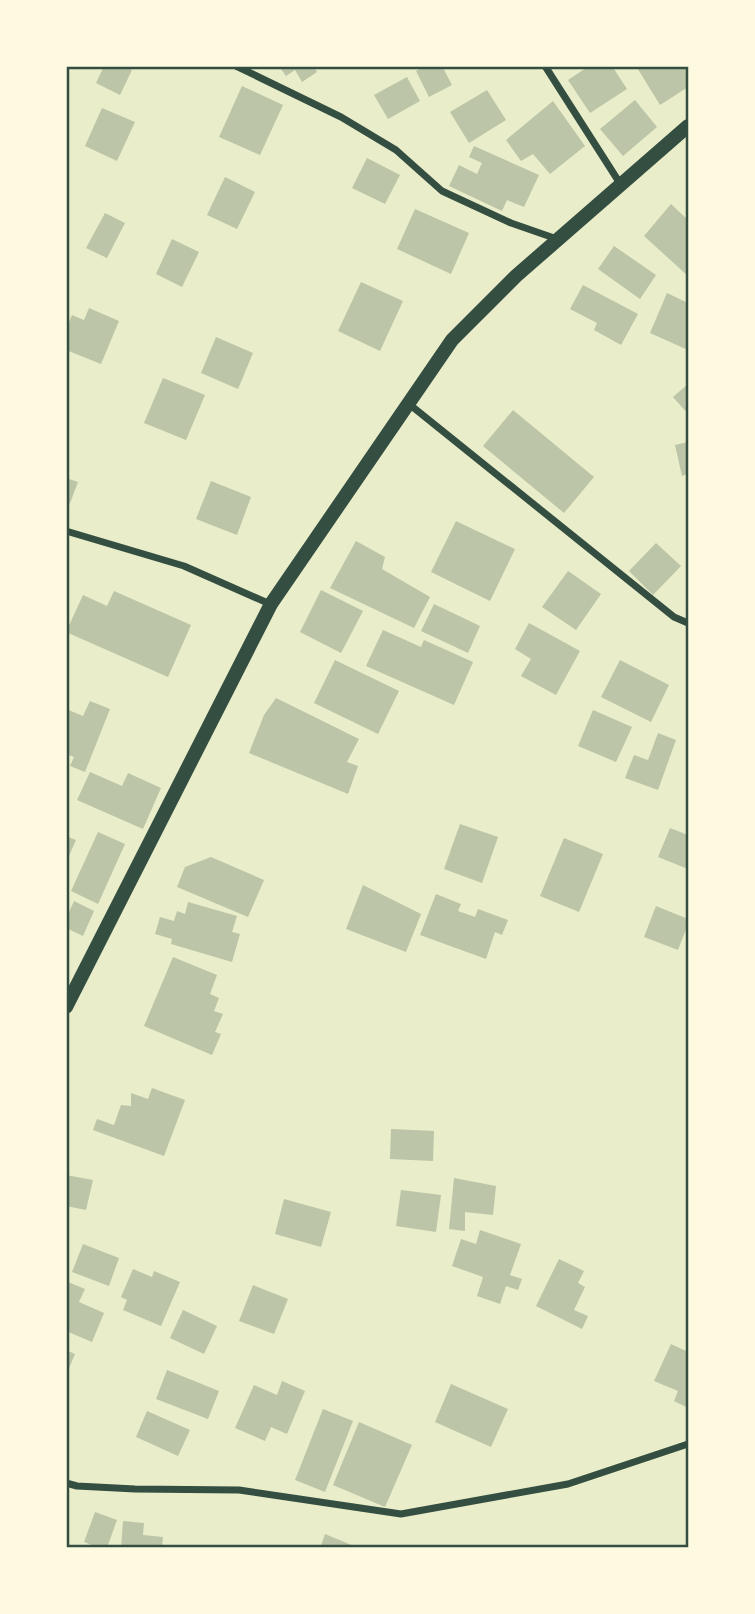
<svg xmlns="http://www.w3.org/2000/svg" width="755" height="1614" font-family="Helvetica,sans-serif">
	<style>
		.building { fill: #bcc5a7 }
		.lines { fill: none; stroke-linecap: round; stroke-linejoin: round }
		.minor { stroke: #344e41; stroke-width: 7 }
		.secondary { stroke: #344e41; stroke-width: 14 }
		.neatline { fill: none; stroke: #344e41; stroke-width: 2.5 }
	</style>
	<rect width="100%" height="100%" fill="#e9edc9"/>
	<!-- building -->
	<g class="building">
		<path d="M104,66H126L132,70L120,95L96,83Z"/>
		<path d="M279,66H314L317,72L302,82L295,70L286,76Z"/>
		<path d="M425,66H442L452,85L429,97L416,71Z"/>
		<path d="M589,66H612L627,89L590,113L568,80Z"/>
		<path d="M636,66H686L688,70V87L660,105Z"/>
		<path d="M407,77L420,101L388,119L374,95Z"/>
		<path d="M242,86L283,105L260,155L219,137Z"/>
		<path d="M487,90L506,120L469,143L450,112Z"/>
		<path d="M635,100L657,127L623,156L600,129Z"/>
		<path d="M553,101L585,146L550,174L533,154L521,161L506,140Z"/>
		<path d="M102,108L135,122L117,161L85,146Z"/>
		<path d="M474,146L539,175L524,207L507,200L502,211L449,186L459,165L477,174L482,163L469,157Z"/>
		<path d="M367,158L400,175L385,204L352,188Z"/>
		<path d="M225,177L255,192L237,229L207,215Z"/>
		<path d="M671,204L688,220V276L644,236Z"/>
		<path d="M415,209L469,233L451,274L397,249Z"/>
		<path d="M105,213L125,223L107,258L86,248Z"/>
		<path d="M172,239L199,252L182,287L156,274Z"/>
		<path d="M614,246L656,275L640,299L598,269Z"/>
		<path d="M361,282L403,301L380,351L338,331Z"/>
		<path d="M583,285L638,314L621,345L594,330L597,323L570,309Z"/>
		<path d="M667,293L688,303V350L650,333Z"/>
		<path d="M89,308L119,321L101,364L66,350V329L72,315L84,320Z"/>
		<path d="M216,337L253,353L238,389L201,373Z"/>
		<path d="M163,378L205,395L186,440L144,423Z"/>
		<path d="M688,384V414L673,397Z"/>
		<path d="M513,410L594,477L564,513L483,446Z"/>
		<path d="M688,442V474L682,476L675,445Z"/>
		<path d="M66,478L78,482L67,511H66Z"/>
		<path d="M211,481L251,497L237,535L196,519Z"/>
		<path d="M456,521L515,549L490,601L431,572Z"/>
		<path d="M356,541L385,557L382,569L430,597L414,628L330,588Z"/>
		<path d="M656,543L681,566L653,595L629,571Z"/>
		<path d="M568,571L601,594L576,630L542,607Z"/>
		<path d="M321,590L363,611L341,653L300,632Z"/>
		<path d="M114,591L191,625L168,677L66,632L83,595L107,606Z"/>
		<path d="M434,604L480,626L468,653L421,631Z"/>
		<path d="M529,623L580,651L556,695L521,676L531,659L515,649Z"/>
		<path d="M383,630L421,647L424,640L473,662L454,705L366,666Z"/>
		<path d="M335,660L399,691L378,734L314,703Z"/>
		<path d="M620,660L669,685L651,722L601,697Z"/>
		<path d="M276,698L359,739L347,762L358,766L348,794L249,753L264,715Z"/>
		<path d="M90,701L110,709L85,772L70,766L74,757L66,754V709L83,716Z"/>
		<path d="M593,710L632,727L616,762L578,746Z"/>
		<path d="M658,733L676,740L658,790L625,778L634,755L648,760Z"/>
		<path d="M90,772L122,786L128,773L161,788L143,829L77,800Z"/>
		<path d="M460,824L498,837L482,883L444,869Z"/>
		<path d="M670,828L688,835V869L658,857Z"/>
		<path d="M98,832L125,844L98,904L71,891Z"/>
		<path d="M66,836L76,840L66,863Z"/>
		<path d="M564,838L603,854L579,912L540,896Z"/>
		<path d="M211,857L264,880L248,917L177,887L185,867Z"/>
		<path d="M363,885L421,914L406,952L346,929Z"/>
		<path d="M436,894L461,904L458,911L475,917L478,909L508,920L502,935L495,932L486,959L420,935Z"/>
		<path d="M74,901L94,911L83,936L66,928V919Z"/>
		<path d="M188,902L237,916L232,932L240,934L232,962L171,944L172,939L155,934L160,917L174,921L177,911L185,914Z"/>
		<path d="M656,906L688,919V924L678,950L644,937Z"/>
		<path d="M173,957L217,975L210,994L219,998L214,1011L223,1014L215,1032L221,1034L212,1055L144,1026Z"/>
		<path d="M152,1088L185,1100L164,1156L93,1130L97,1119L114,1125L121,1105L131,1106V1093L148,1099Z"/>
		<path d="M391,1129L434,1131L433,1161L390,1159Z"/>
		<path d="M66,1175L93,1180L86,1210L66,1206Z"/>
		<path d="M454,1178L496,1186L493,1215L465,1212V1231L449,1229Z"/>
		<path d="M401,1190L441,1195L436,1232L396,1226Z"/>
		<path d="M284,1199L331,1212L321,1247L275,1234Z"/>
		<path d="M480,1230L521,1244L510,1275L522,1279L518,1290L506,1286L500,1304L477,1296L483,1277L452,1266L461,1239L476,1244Z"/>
		<path d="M83,1244L119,1258L109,1286L72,1272Z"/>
		<path d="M559,1259L584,1271L578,1283L585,1287L574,1310L588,1316L582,1329L536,1306Z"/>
		<path d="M133,1269L152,1277L154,1271L180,1282L161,1326L123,1310L127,1300L121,1297Z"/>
		<path d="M68,1282L85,1289L79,1302L104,1313L92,1342L66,1331V1286Z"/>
		<path d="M253,1285L288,1299L274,1334L239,1321Z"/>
		<path d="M183,1310L217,1326L204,1354L170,1338Z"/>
		<path d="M671,1344L688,1352V1408L674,1401L678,1391L654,1381Z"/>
		<path d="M66,1350L75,1354L67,1373H66Z"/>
		<path d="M167,1370L219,1391L208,1419L156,1399Z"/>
		<path d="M282,1381L305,1391L287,1434L271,1427L265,1441L235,1428L254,1385L277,1395Z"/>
		<path d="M451,1384L508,1409L491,1447L435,1422Z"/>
		<path d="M323,1409L353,1421L325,1492L295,1480Z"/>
		<path d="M147,1411L190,1430L178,1456L136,1437Z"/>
		<path d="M359,1422L412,1445L385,1507L333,1485Z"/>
		<path d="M95,1512L117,1520L107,1548H99L84,1542Z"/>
		<path d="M123,1521L144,1523L143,1535L163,1537L162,1548H121Z"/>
		<path d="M325,1534L354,1546L353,1548H320Z"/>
	</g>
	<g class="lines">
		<!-- minor -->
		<g class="minor">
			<path d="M236,66L341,117L396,150L442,191L511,223L557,239"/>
			<path d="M545,66L621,185"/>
			<path d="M409,404L674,617L688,623"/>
			<path d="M66,531L184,566L270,604"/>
			<path d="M66,1483L77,1486L135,1489L239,1490L401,1514L568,1484L688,1444"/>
		</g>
		<!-- secondary -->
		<path class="secondary" d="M66,1007L271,604L452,340L516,276L688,126"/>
	</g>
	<!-- border -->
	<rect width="755" height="1614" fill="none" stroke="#fefae0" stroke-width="136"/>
	<rect x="68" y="68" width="619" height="1478" class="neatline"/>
</svg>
